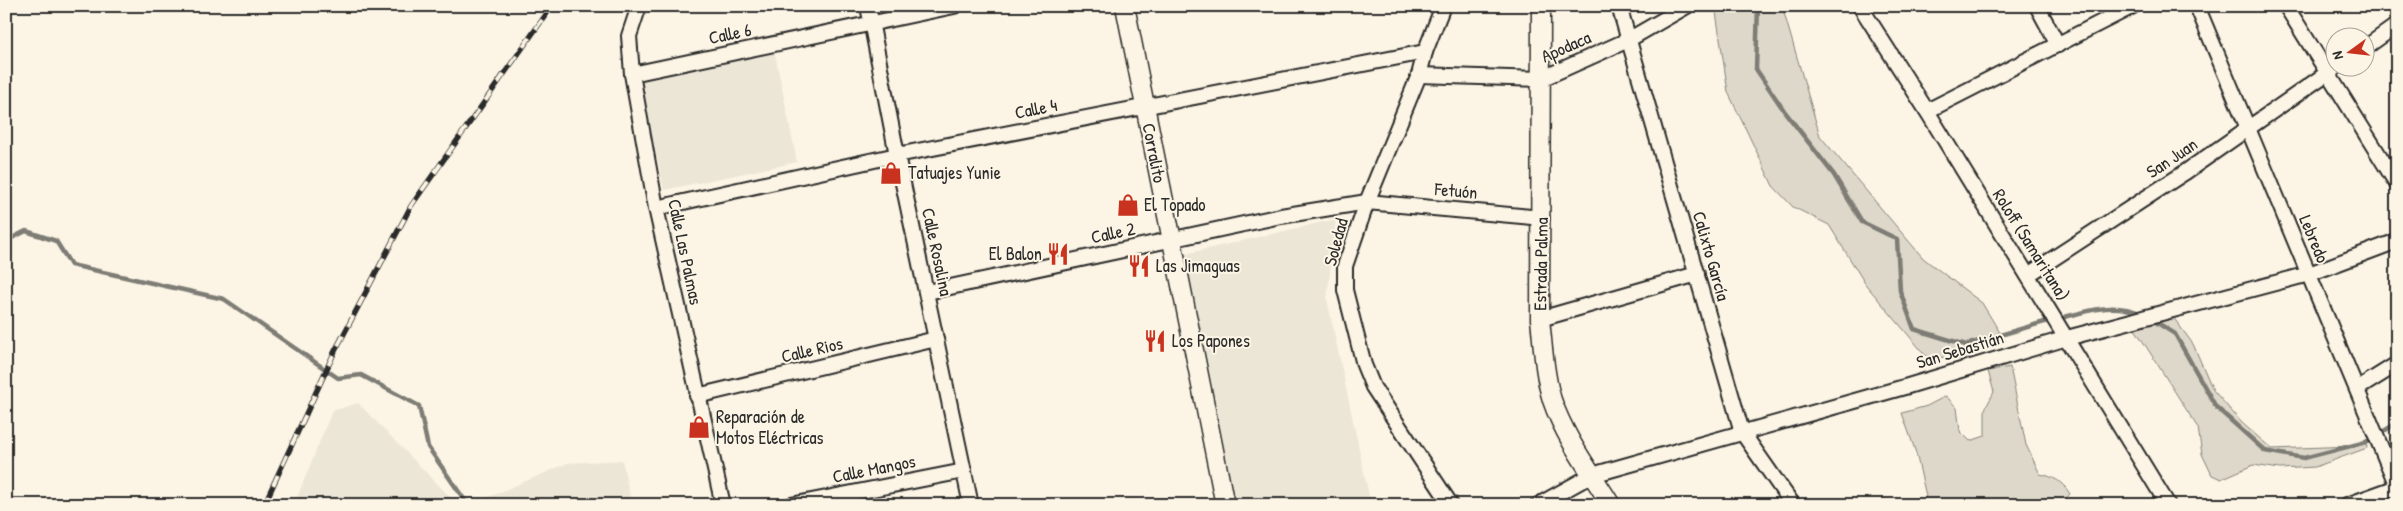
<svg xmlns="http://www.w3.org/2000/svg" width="2403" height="511" font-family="'Patrick Hand',sans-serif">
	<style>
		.built { fill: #ece6d7 }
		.green { fill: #ded8ca; stroke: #84827a }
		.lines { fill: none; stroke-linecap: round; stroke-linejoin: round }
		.stream { stroke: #7d7b74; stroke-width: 4.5 }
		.minor-casing { stroke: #2b2b2b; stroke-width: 18 }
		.tertiary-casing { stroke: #2b2b2b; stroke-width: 21 }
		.minor { stroke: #fcf5e5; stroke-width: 14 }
		.tertiary { stroke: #fcf5e5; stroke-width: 18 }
		.rail-casing { stroke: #2b2b2b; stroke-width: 5.5 }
		.rail { stroke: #fcf5e5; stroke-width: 4; stroke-dasharray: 11; stroke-linecap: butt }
		.labels { text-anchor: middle; stroke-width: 4; stroke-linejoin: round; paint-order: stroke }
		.street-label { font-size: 18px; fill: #2b2b2b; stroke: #fcf5e5 }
		.poi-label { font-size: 18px; fill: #2b2b2b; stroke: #fcf5e5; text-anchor: start }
	</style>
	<rect width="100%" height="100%" fill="#fcf5e5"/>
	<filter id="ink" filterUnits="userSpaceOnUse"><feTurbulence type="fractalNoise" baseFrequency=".02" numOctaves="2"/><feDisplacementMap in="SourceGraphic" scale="10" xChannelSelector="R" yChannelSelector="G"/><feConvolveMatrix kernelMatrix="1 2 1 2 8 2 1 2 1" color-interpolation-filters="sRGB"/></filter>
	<g filter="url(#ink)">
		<!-- built -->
		<g class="built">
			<path d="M774,49L797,162L664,190L640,77Z"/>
			<path d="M1336,219L1327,299L1371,505H1236L1185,254Z"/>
			<path d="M358,403L458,505H294L332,411Z"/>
			<path d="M622,460L632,505H470L568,463Z"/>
		</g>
		<!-- green -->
		<g class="green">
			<path d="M1720,6H1782L1820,136L1923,258L1982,303L2005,341L1960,359L1926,356L1866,285L1829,225L1793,207L1773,186L1728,92L1716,12Z"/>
			<path d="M2173,317L2193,344L2213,390L2242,423L2272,449L2352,446L2366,442L2367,448L2315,467L2280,469L2253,465L2221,479L2212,475L2202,454L2198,428L2135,329Z"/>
			<path d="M2010,367L2026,445L2040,474C2054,477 2062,481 2070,494L2063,502L2057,505H1919L1926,496L1916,453L1902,413L1927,406L1946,396L1957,408L1960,431L1970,441L1985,436V409L1994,392L1988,371Z"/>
		</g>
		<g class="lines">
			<!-- stream -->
			<g class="stream">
				<path d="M1758,6L1756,69L1785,112L1834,175L1862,222L1897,239L1900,291L1914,329L1966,345L2048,321"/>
				<path d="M6,241L26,231L56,241L71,265L224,299L338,378L361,375L419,406L428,447L468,505"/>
				<path d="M2065,317C2091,310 2115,302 2141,314"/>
				<path d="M2156,322L2175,334L2216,407L2265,451L2304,458L2366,442L2397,423"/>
			</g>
			<defs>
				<g id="minor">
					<path d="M639,6L629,36L632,74L656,208L723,505"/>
					<path d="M868,6L897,155L971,505"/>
					<path d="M1443,6L1425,52L1419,75L1367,202L1345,266V290L1364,365L1373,387L1451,505"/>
					<path d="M1619,6L1742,432L1793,505"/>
					<path d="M1860,6L1927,111L2168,505"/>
					<path d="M2037,6L2058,45"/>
					<path d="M2197,6L2397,486"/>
					<path d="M2286,6L2397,184"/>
					<path d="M2366,47L2397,25"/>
					<path d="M632,74L954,6"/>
					<path d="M1419,75L1541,79L1628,40L1687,6"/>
					<path d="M1927,111L2133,6"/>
					<path d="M656,208L897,155L1425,52"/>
					<path d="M2028,275L2184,173L2336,67"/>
					<path d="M927,292L1281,216L1367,202L1542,218"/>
					<path d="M1540,319L1697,274"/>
					<path d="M2357,389L2397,364"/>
					<path d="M697,396L936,339"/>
					<path d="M791,505L964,471"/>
					<path d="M1538,505L1592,475L1908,386L2067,338L2309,274L2397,241"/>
					<path d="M2347,505L2397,487"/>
				</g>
				<g id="tertiary">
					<path d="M1125,6L1225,505"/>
					<path d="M1541,6L1540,319C1543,346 1544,374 1552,400C1565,438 1590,471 1611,505"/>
				</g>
			</defs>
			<!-- minor casing -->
			<use href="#minor" class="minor-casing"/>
			<!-- tertiary casing -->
			<use href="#tertiary" class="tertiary-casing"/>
			<!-- minor -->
			<use href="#minor" class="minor"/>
			<!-- tertiary -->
			<use href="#tertiary" class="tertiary"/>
			<defs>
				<path id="rail" d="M264,505L335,351L411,206L552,6"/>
			</defs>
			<!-- rail casing -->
			<use href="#rail" class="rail-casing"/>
			<!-- rail -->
			<use href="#rail" class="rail"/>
		</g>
	</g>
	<!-- icons -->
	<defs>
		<symbol id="shop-bare" viewBox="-9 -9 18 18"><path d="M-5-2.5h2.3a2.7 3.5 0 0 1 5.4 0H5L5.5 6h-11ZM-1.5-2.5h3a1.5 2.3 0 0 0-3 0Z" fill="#c8321e" stroke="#fcf5e5" stroke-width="2.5" paint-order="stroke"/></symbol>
		<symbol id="restaurant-bare" viewBox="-9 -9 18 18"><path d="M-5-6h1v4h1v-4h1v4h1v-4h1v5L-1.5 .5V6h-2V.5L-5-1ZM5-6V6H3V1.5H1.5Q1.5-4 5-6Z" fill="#c8321e" stroke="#fcf5e5" stroke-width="2.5" paint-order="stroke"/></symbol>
	</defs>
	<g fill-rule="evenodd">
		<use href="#shop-bare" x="875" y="157" width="32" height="32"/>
		<use href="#shop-bare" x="1112" y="189" width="32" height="32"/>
		<use href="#restaurant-bare" x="1042" y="238" width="32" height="32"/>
		<use href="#restaurant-bare" x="1123" y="250" width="32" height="32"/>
		<use href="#restaurant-bare" x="1139" y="325" width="32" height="32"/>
		<use href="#shop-bare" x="683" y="411" width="32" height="32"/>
	</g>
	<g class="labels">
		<!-- street labels -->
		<g class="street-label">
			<text transform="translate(730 34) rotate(-12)" y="6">Calle 6</text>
			<text transform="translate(1566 47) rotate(-24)" y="6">Apodaca</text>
			<text transform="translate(1036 109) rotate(-11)" y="6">Calle 4</text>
			<text transform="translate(1154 153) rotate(79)" y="6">Corralito</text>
			<text transform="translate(2172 158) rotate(-34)" y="6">San Juan</text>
			<text transform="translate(1456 191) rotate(5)" y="6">Fetuón</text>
			<text transform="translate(1113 233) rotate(-12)" y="6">Calle 2</text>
			<text transform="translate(2314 239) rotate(67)" y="6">Lebredo</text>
			<text transform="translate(1336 242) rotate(-75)" y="6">Soledad</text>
			<text transform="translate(2031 245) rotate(58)" y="6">Roloff (Samaritana)</text>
			<text transform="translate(685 252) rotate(78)" y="6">Calle Las Palmas</text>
			<text transform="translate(937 252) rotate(78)" y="6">Calle Rosalina</text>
			<text transform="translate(1711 256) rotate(74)" y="6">Calixto García</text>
			<text transform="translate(1541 264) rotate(-89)" y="6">Estrada Palma</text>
			<text transform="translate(812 350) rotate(-13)" y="6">Calle Rios</text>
			<text transform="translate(1960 350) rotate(-17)" y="6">San Sebastián</text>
			<text transform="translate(874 469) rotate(-11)" y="6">Calle Mangos</text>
		</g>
		<!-- poi labels -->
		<g class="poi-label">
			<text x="908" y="179">Tatuajes Yunie</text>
			<text x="1144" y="211">El Topado</text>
			<text x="1042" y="260" text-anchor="end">El Balon</text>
			<text x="1156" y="272">Las Jimaguas</text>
			<text x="1172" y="347">Los Papones</text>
			<text x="716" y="423">Reparación de<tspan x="716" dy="21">Motos Eléctricas</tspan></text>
		</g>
	</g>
	<!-- margin -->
	<rect width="2403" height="511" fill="none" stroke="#fcf5e5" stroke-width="25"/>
	<rect x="12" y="12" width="2378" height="486" fill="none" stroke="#2b2b2b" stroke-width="2" filter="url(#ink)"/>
	<!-- north arrow -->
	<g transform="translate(2350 52) rotate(255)"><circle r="24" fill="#fcf5e5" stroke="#a8a49b"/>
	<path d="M0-4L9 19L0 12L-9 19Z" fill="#c8321e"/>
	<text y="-8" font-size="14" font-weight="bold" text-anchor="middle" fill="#2b2b2b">N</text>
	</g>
</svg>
